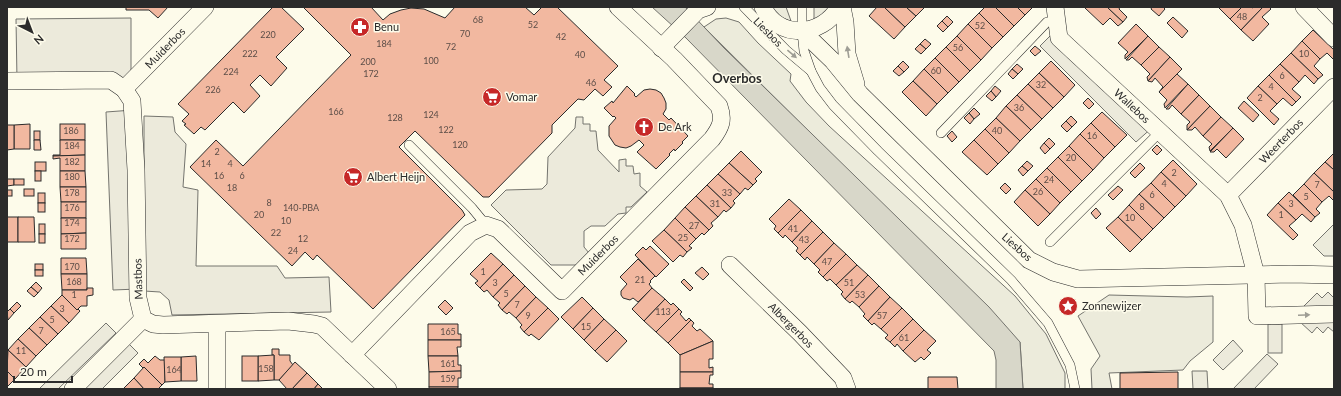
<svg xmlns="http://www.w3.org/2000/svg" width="1341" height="396" font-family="Lato,sans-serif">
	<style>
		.green { fill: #ecebdb; stroke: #74746e }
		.parking { fill: #eceadb; stroke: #74746e }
		.water { fill: #d8d7c9; stroke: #74746e }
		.building { fill: #f2b8a0; stroke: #2b2b2b }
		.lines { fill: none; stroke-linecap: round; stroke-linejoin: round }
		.lane-casing { stroke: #2b2b2b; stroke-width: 10 }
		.street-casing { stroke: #2b2b2b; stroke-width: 18 }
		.lane { stroke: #fdfbea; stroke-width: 9 }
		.street { stroke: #fdfbea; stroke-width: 17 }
		.oneway { fill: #9e9d94 }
		.labels { text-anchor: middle; stroke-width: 3; stroke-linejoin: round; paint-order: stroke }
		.number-label { font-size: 9px; fill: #5d4e48 }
		.poi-label { font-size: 11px; fill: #2b2b2b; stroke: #fdfbea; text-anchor: start }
		.street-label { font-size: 11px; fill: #2b2b2b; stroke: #fdfbea }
		.quarter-label { font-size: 13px; font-weight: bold; fill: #2b2b2b; stroke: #fdfbea }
	</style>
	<rect width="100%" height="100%" fill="#fdfbea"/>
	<!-- green -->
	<g class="green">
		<path d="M771,7H786L791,21C782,19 777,14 771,7Z"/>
		<path d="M814,7H830L827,13L814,20Z"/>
		<path d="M726,18L739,22L758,43L791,74L790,81L806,102L829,126L1015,296L1046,334L1065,373V389H1023L1020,342L704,27L716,19Z"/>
		<path d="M1334,224V256H1324L1313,245Z"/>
		<path d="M1109,295L1187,297L1213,296V342L1190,361L1183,370L1109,373L1112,389H1092L1091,369L1100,356L1078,316Z"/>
	</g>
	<!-- parking -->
	<g class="parking">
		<path d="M131,18V73L118,85L17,81L16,19Z"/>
		<path d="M1053,33L1154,126L1136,142L1040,46Z"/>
		<path d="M133,110L138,289L113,290L106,112Z"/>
		<path d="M144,116L173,117L175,132L186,144L183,187L198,190L196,266H277L285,278L329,277L331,312L172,315L169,300L160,292L144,291Z"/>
		<path d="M576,117H583V124H590V131H596L598,150L619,172V160L626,159V166H633L634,174L640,173V186L647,192L631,207H626V213L618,214L605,226H591L584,231V247L589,253L577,265H551L491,205L506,190L542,189L547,184L548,157L575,128Z"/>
		<path d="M1328,292L1333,297L1334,296V308L1301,309L1317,293L1322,298Z"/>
		<path d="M1334,319V332L1328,327L1323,333L1317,327L1312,333L1299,321Z"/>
		<path d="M106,323L116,333L58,389H39Z"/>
		<rect x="1268" y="324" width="14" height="29"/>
		<path d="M1233,340L1243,351L1223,370L1213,360Z"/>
		<path d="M129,344L138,353L102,389H84Z"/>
		<path d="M1267,354L1278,364L1254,389H1233Z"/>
		<path d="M1192,371H1207L1208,389H1193Z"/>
	</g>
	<!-- water -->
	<path class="water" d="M652,7H685L724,48L989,307L1020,342L1023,389H996V360L994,351L686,38Z"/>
	<!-- building -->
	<g class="building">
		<path d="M126,7H168L158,18L149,10H126Z"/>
		<path d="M273,7H281L304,29L276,57L287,68L271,86L260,75L250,85L260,96L244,113L233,102L205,130L201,127L194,134L184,125L186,124L182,121L189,114L178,104Z"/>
		<path d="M305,7H371L383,20L390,14L401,10L411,8L424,9L445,18L455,7H525L534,15L542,7H557L618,66L604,80L612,87L603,96L595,89L584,100L578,99L552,125V133L489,197H483L415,131L399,147L462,210L465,215L373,309L317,255L313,260L305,252L292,266L190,167L216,140L243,166L351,55L304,8Z"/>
		<path d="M877,7H884L905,27L894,39L869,16Z"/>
		<path d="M884,7H906L916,16L905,27Z"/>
		<path d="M906,7H925L916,16Z"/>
		<path d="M985,7H995L1014,26L1003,37L979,13Z"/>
		<path d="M995,7H1017L1025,15L1014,26Z"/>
		<path d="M1017,7H1033L1025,15Z"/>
		<path d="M1086,7H1107L1123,22L1118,26L1110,18L1103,25L1085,8Z"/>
		<path d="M1107,7H1120L1119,9L1127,17L1123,22Z"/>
		<path d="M1152,7H1163L1165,9L1159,16L1151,9Z"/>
		<path d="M1220,7H1242L1230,19L1219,8Z"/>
		<path d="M1242,7H1251L1253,8L1254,7H1263L1241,30L1230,19Z"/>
		<path d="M1263,7H1269L1271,9L1262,17L1269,24L1253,41L1241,30Z"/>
		<path d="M979,13L1003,37L992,48L968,24Z"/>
		<path d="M947,16L953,22L948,27L942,21Z"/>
		<path d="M1173,17L1188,31L1182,38L1167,23Z"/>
		<path d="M942,21L948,27L943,32L937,26Z"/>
		<path d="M968,24L992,48L981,60L957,36Z"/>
		<path d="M1136,24L1148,36L1125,59V55L1128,52L1118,43Z"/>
		<path d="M1313,30L1334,50V60L1327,53L1320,59L1302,41Z"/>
		<path d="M957,36L981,60L970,71L946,47Z"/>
		<path d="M1148,36L1159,47L1141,65L1132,57L1129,60H1126Z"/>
		<path d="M925,39L931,44L926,49L920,44Z"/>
		<path d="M1302,41L1320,59L1314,66L1323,75L1318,79L1291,53Z"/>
		<path d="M920,44L926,49L921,54L915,49Z"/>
		<path d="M1035,46L1041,51L1035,56L1030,51Z"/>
		<path d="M946,47L970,71L959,82L935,58Z"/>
		<path d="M1159,47L1170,57L1148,81L1147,77L1150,74L1141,65Z"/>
		<path d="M1291,53L1318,79L1314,84L1305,75L1299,82L1280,64Z"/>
		<path d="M1170,57L1182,69L1159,92L1163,87L1155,78L1152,82L1148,81Z"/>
		<path d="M935,58L959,82L948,93L924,69Z"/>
		<path d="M903,61L909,67L904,72L898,66Z"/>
		<path d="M1051,61L1075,85L1064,97L1039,73Z"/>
		<path d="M1017,64L1023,69L1018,74L1012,69Z"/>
		<path d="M1280,64L1299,82L1292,89L1301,97L1296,102L1269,75Z"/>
		<path d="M898,66L904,72L899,76L893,71Z"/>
		<path d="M924,69L948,93L937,104L913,81Z"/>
		<path d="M1012,69L1018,74L1013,79L1008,74Z"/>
		<path d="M1182,69L1177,74L1188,84L1165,108L1164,104L1167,100L1159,92Z"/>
		<path d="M1039,73L1064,97L1053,108L1028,84Z"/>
		<path d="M1269,75L1296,102L1292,106L1283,98L1277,104L1258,86Z"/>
		<path d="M913,81L937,104L926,116L902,92Z"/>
		<path d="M1028,84L1053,108L1042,119L1017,95Z"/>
		<path d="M1188,84L1199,95L1181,114L1172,105L1169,109H1166Z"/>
		<path d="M627,86L635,94L634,95L636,97L644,90L650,89L656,90L661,93L664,98L666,103V109L663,114L669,120L671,118L688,136L682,142L683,143L675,151L674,149L669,154L670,155L656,169L637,152L644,145L639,140L631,146L626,148L620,147L615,145L609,136V126L616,118L614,116L613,117L604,108L612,101L613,103Z"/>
		<path d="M995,86L1001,91L996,97L991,91Z"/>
		<path d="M1258,86L1277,104L1270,111L1279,119L1274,125L1247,98Z"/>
		<path d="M991,91L996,97L992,101L986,96Z"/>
		<path d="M1017,95L1042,119L1031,130L1006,106Z"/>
		<path d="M1199,95L1210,106L1187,130V125L1190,122L1181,114Z"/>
		<path d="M1088,98L1094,104L1089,109L1083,103Z"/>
		<path d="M1244,101L1259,115L1253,122L1238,108Z"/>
		<path d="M1006,106L1031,130L1020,141L996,118Z"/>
		<path d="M1210,106L1221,117L1203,136L1195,127L1192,130H1187Z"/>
		<path d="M974,108L980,114L974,119L969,113Z"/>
		<path d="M1102,112L1127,135L1115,147L1091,123Z"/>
		<path d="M969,113L974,119L970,124L964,118Z"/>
		<path d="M1071,116L1077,122L1072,127L1066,121Z"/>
		<path d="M1221,117L1233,128L1210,151L1209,147L1212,144L1203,136Z"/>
		<path d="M996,118L1020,141L1009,153L985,129Z"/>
		<path d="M1066,121L1072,127L1067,132L1061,126Z"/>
		<path d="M1091,123L1115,147L1104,158L1080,134Z"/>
		<path d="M30,124V149H14V125Z"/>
		<rect x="60" y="124" width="25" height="16"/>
		<path d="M7,125H14V149L7,150Z"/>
		<path d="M1233,128L1244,139L1226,158L1217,149L1214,152H1210Z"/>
		<path d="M985,129L1009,153L998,164L974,140Z"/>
		<rect x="34" y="131" width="6" height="9"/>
		<path d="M952,131L957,137L952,142L947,136Z"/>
		<path d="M1080,134L1104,158L1093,170L1069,146Z"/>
		<path d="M1049,138L1055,144L1050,149L1044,143Z"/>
		<path d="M34,140H40L41,150H34Z"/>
		<path d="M60,140H85V155L53,156V155H60Z"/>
		<path d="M974,140L998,164L987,175L962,152Z"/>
		<path d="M1044,143L1050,149L1045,154L1040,148Z"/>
		<path d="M1157,145L1162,150L1157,155L1152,150Z"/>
		<path d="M1069,146L1093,170L1082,181L1058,157Z"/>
		<path d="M741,151L762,172L755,179L757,181L753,185L729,163Z"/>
		<path d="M1334,153V170L1325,162Z"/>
		<path d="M85,155V171H60V158L53,159V156Z"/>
		<path d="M1058,157L1082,181L1071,192L1047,168Z"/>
		<path d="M1173,160L1197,184L1186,196L1161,172Z"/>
		<path d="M1027,161L1033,166L1028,171L1022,166Z"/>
		<rect x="35" y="162" width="11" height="9"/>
		<path d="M1325,162L1334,170V192L1314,173Z"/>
		<path d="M729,163L753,185L748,190L745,188L740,194L718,174Z"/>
		<path d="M1140,163L1145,168L1135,178L1130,173Z"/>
		<path d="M1022,166L1028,171L1023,176L1018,170Z"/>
		<path d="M1047,168L1071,192L1060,203L1036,179Z"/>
		<rect x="35" y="171" width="6" height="10"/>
		<path d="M60,171H85L86,187H60Z"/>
		<path d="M1161,172L1186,196L1175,207L1151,183Z"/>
		<path d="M1314,173L1334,192V201L1329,196L1322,202L1304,184Z"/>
		<path d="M718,174L740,194L733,201L735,203L731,208L707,185Z"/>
		<path d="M7,179H14V185L7,186Z"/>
		<rect x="14" y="179" width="10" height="6"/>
		<path d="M1036,179L1060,203L1050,214L1025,190Z"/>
		<path d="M1005,183L1011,189L1006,194L1000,188Z"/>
		<path d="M1151,183L1175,207L1164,218L1139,194Z"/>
		<path d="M1304,184L1322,202L1316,209L1320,213L1315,217L1293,195Z"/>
		<path d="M707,185L731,208L726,212L724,210L718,217L696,196Z"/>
		<path d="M1118,186L1123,190L1113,200L1108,195Z"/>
		<path d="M60,187H86V202H61Z"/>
		<rect x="24" y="189" width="10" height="7"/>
		<rect x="7" y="190" width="5" height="6"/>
		<path d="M1025,190L1050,214L1038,226L1014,202Z"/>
		<path d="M1289,192L1315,217L1311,222L1302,214L1296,220L1278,203Z"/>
		<rect x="38" y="193" width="7" height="10"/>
		<path d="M1139,194L1164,218L1153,229L1129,205Z"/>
		<path d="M696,196L718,217L711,223L713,226L709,230L685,207Z"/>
		<path d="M789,199L801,210L778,233L774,229L776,226L769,219Z"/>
		<rect x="61" y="202" width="25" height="16"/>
		<rect x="38" y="203" width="7" height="9"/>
		<path d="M1278,203L1296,220L1289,226L1298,235L1293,240L1267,215Z"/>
		<path d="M1129,205L1153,229L1142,240L1118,217Z"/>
		<path d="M685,207L709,230L704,235L702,233L696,239L675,218Z"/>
		<path d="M1096,208L1101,214L1096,219L1091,213Z"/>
		<path d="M801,210L812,221L792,242L785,235L783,238L778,233Z"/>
		<rect x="7" y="217" width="11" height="25"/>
		<path d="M18,217H34L35,242H18Z"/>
		<path d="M1118,217L1142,240L1130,252L1106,228Z"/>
		<path d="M61,218H86V233L61,234Z"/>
		<path d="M675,218L696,239L689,246L692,248L687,252L664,230Z"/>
		<path d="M812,221L823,232L800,255L796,251L798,248L792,242Z"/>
		<rect x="39" y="224" width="6" height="10"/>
		<path d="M664,230L687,252L683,257L680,255L673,262L652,241Z"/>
		<path d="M823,232L834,243L814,264L807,257L805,260L800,255Z"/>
		<path d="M86,233V249H61V234Z"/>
		<rect x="39" y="234" width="6" height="9"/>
		<path d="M834,243L846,254L823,277L818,272L820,270L814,264Z"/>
		<path d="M650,246L669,264L656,277L635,255L643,247L646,250Z"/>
		<path d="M491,253L503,264L480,288L475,283L478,281L470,274Z"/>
		<path d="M846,254L857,265L836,285L830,279L827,281L823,277Z"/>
		<path d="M61,258H86L87,274H61Z"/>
		<path d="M638,259L655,276L650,281L651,282L649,284L652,288L638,302L633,298L630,300L623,298L621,295V291L627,284L620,277Z"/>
		<rect x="35" y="264" width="8" height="6"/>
		<path d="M503,264L514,275L493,297L487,290L484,292L480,288Z"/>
		<path d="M857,265L868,275L845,299L841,294L843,292L836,285Z"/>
		<path d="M702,267L709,274L703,280L695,273Z"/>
		<rect x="35" y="270" width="8" height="6"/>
		<path d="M61,274H87V290H62Z"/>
		<path d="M514,275L525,286L502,310L498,305L500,303L493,297Z"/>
		<path d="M868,275L879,286L859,307L852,301L850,303L845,299Z"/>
		<path d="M684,279L693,288L690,291L681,282Z"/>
		<path d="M36,282L42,288L38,293L31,287Z"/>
		<path d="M525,286L536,297L516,318L509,312L507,314L502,310Z"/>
		<path d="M879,286L890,297L868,321L863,316L865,314L859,307Z"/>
		<path d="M31,287L38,293L34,297L27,291Z"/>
		<path d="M87,288H93V295L87,296V306H81L77,310L62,295V290H87Z"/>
		<path d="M652,288L665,299L644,321L632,309Z"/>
		<path d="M62,295L77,310L78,309L80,311L69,323L51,306Z"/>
		<path d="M536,297L548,308L524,332L520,327L522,325L516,318Z"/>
		<path d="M582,297L593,308L573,329L561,317Z"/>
		<path d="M890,297L902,308L881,329L874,323L872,325L868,321Z"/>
		<path d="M665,299L671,305L673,303L679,309L656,332L644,321Z"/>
		<path d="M445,300L453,308L446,315L438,307Z"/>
		<path d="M17,302L21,306L14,313L10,309Z"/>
		<path d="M51,306L69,323L58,334L40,317Z"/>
		<path d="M548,308L559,319L539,340L531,334L529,336L524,332Z"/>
		<path d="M593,308L604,319L584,340L573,329Z"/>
		<path d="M902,308L913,319L890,342L885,338L888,335L881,329Z"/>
		<path d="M10,309L14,313L8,320L7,312Z"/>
		<path d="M679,309L682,312L680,314L686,321L689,318L691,320L668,343L656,332Z"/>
		<path d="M40,317L58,334L47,345L29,328Z"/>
		<path d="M604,319L616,330L595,351L584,340Z"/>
		<path d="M913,319L924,330L903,351L897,344L895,347L890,342Z"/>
		<path d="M691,320L694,323L692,326L697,331L700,329L713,341L680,355L668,343Z"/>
		<path d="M428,324H458V334H461V340H428Z"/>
		<path d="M29,328L47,345L36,356L18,339Z"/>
		<path d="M616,330L627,341L607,362L595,351Z"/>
		<path d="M924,330L936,341L927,350L931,353L924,360L921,357L915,362L903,351Z"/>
		<path d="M18,339L36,356L26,367L8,350Z"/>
		<path d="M428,340H461V347H457L458,356H428Z"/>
		<path d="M713,341V359H709V368L713,367V372H680V355Z"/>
		<path d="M272,349H279V355H290V361L293,365L279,380H274V355H272Z"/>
		<path d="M8,350L26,367L15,379L7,371Z"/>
		<path d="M274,355V380L258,381V356Z"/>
		<path d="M155,356L160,360H165V382L162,385L144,367L143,368L139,364L144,359L148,363Z"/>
		<path d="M196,356L197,381H181V357Z"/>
		<rect x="242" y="356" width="16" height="25"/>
		<path d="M428,356H458V365H461V371L429,372Z"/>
		<path d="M164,357H181V381L165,382Z"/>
		<path d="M295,362L307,373L292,389H287L279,380Z"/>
		<path d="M144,367L162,385L158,389H144L134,378Z"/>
		<path d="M7,371L15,379L7,387Z"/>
		<path d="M461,371V378H458V387H429V372Z"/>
		<path d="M680,372H713V375H710L709,384H713V388H680Z"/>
		<path d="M1178,372V389H1120V373Z"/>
		<path d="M307,373L318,384L314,389H292Z"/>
		<path d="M928,377H957L958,389H928Z"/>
		<path d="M134,378L144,389H123Z"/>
		<path d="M318,384L323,389H314Z"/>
		<rect x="429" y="387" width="29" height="2"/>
		<rect x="680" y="388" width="33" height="1"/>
	</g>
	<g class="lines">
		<defs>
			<g id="lane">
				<path d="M744,7L786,50L811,71"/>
				<path d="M802,7V31L804,51L811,71L820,88L833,105L878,151L1011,280L1048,323L1070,365L1075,389"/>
				<path d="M941,133L1047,22H1057"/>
				<path d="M409,145L472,208L486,225"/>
				<path d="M1050,242L1160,132"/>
			</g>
			<g id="street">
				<path d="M763,7C778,40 822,37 839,7"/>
				<path d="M842,7L845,22L847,54L856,84"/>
				<path d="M1055,7L1059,38L1228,195L1243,225L1256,275L1257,316L1334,314"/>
				<path d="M1304,7L1334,38"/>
				<path d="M802,31L833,61L860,94L1029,260L1053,272L1078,279L1291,274L1334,275"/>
				<path d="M661,48L698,10L707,7"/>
				<path d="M7,81L111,80L124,89L132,101L136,170L138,298L143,319L153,324L163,325L288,321L314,324L322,326L388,389"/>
				<path d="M124,89L205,7"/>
				<path d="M1228,195L1334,87"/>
				<path d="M730,265L800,333L843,378L847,389"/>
				<path d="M217,324V389"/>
				<path d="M352,355L470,233L486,225L498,229L562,291L712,139C721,127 724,120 719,106L674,59L618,7"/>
				<path d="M73,389L143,319"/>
			</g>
		</defs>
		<!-- lane casing -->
		<use href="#lane" class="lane-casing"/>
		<!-- street casing -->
		<use href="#street" class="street-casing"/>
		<!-- lane -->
		<use href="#lane" class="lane"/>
		<!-- street -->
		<use href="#street" class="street"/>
	</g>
	<!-- one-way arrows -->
	<defs><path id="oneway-solid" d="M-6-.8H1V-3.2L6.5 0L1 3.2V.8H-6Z"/></defs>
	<g class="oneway">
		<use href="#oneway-solid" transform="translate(848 52) rotate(-99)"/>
		<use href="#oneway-solid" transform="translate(792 54) rotate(40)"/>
		<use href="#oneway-solid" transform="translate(1304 315) rotate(-2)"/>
	</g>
	<!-- icons -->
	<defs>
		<symbol id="pharmacy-disc" viewBox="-11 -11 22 22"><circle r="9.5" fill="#c62828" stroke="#fdfbea"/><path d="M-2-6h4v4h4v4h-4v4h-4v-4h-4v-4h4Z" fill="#fff"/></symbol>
		<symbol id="supermarket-disc" viewBox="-11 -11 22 22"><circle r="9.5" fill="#c62828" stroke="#fdfbea"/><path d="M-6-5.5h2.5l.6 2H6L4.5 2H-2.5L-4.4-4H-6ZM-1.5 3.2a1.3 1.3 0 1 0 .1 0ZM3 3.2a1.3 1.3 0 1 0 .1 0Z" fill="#fff"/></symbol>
		<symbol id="church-disc" viewBox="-11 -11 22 22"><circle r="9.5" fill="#c62828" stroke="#fdfbea"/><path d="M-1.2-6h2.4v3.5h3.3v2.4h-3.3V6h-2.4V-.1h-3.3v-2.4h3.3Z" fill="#fff"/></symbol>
		<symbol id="sight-disc" viewBox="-11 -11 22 22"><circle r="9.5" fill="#c62828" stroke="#fdfbea"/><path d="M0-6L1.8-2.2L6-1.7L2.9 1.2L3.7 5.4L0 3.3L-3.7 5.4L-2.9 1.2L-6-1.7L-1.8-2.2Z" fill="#fff"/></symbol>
	</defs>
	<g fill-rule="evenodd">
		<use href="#pharmacy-disc" x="349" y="16" width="22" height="22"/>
		<use href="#supermarket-disc" x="481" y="86" width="22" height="22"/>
		<use href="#church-disc" x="633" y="116" width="22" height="22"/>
		<use href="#supermarket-disc" x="342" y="166" width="22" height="22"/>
		<use href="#sight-disc" x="1057" y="295" width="22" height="22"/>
	</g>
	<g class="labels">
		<!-- number labels -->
		<g class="number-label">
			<text x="1242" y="20">48</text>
			<text x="478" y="23">68</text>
			<text x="533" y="28">52</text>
			<text x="980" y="29">52</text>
			<text x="465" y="37">70</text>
			<text x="268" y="38">220</text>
			<text x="561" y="40">42</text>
			<text x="384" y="47">184</text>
			<text x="451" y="50">72</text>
			<text x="958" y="51">56</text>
			<text x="250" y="57">222</text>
			<text x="1304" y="57">10</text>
			<text x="580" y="58">40</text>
			<text x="431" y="64">100</text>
			<text x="368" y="65">200</text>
			<text x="936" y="74">60</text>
			<text x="231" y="75">224</text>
			<text x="371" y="77">172</text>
			<text x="1282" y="79">6</text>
			<text x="591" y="86">46</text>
			<text x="1041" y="88">32</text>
			<text x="1271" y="90">4</text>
			<text x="213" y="93">226</text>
			<text x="1260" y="101">2</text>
			<text x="1019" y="111">36</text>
			<text x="336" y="115">166</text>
			<text x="431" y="118">124</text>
			<text x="395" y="121">128</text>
			<text x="446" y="133">122</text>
			<text x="71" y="134">186</text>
			<text x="997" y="134">40</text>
			<text x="1092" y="139">16</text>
			<text x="460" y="148">120</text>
			<text x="72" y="149">184</text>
			<text x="217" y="155">2</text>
			<text x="1071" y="161">20</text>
			<text x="72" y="165">182</text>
			<text x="206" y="167">14</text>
			<text x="230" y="167">4</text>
			<text x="1174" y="176">2</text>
			<text x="219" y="179">16</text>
			<text x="242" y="179">6</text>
			<text x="72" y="180">180</text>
			<text x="1049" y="183">24</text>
			<text x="1164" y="187">4</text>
			<text x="1317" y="188">7</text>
			<text x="232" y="191">18</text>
			<text x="1038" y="195">26</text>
			<text x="72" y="196">178</text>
			<text x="727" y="196">33</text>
			<text x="1152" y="198">6</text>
			<text x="1306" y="200">5</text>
			<text x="269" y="206">8</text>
			<text x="715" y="207">31</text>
			<text x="1291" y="207">3</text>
			<text x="1142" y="210">8</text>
			<text x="72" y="211">176</text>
			<text x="301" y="211">140-PBA</text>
			<text x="259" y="218">20</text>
			<text x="1281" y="218">1</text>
			<text x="1130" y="221">10</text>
			<text x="286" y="224">10</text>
			<text x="72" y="226">174</text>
			<text x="694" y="229">27</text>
			<text x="793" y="232">41</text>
			<text x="276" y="236">22</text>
			<text x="683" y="241">25</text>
			<text x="72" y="242">172</text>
			<text x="303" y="242">12</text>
			<text x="804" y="243">43</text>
			<text x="293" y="254">24</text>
			<text x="827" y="265">47</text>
			<text x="72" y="270">170</text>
			<text x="483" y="275">1</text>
			<text x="640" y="283">21</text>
			<text x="74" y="285">168</text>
			<text x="495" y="286">3</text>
			<text x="849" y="286">51</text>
			<text x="506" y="297">5</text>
			<text x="74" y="298">1</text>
			<text x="860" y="298">53</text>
			<text x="517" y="308">7</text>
			<text x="62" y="312">3</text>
			<text x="663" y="315">113</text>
			<text x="528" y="319">9</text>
			<text x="882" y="319">57</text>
			<text x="52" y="323">5</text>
			<text x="586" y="330">15</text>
			<text x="41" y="334">7</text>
			<text x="448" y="335">165</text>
			<text x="904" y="341">61</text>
			<text x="21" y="354">11</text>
			<text x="448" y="367">161</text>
			<text x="266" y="372">158</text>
			<text x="174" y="373">164</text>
			<text x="448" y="382">159</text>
		</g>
		<!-- poi labels -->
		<g class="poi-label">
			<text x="374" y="31">Benu</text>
			<text x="506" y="101">Vomar</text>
			<text x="658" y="131">De Ark</text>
			<text x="367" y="181">Albert Heijn</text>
			<text x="1082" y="310">Zonnewijzer</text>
		</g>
		<!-- street labels -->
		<g class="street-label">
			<text transform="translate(768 32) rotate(45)" y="4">Liesbos</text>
			<text transform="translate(165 48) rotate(-46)" y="4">Muiderbos</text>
			<text transform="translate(1132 106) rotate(43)" y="4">Wallebos</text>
			<text transform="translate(1281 141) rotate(-46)" y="4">Weerterbos</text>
			<text transform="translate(1017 247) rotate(42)" y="4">Liesbos</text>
			<text transform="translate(598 255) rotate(-45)" y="4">Muiderbos</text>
			<text transform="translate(138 279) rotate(-92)" y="4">Mastbos</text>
			<text transform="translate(791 325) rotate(45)" y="4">Albergerbos</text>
		</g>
		<!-- quarter labels -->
		<g class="quarter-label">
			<text x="737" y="83">Overbos</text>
		</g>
	</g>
	<!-- border -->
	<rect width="1341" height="396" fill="none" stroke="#2b2b2b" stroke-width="16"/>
	<!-- north arrow -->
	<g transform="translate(32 32) rotate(138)" stroke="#fdfbea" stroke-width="3" paint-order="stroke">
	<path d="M0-3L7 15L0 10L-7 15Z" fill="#2b2b2b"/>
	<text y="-6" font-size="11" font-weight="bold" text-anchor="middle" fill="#2b2b2b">N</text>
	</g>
	<!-- scale -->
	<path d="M14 376v6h58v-6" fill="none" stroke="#2b2b2b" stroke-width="2"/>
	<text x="20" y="376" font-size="12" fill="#2b2b2b" stroke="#fdfbea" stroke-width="3" paint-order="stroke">20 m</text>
</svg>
